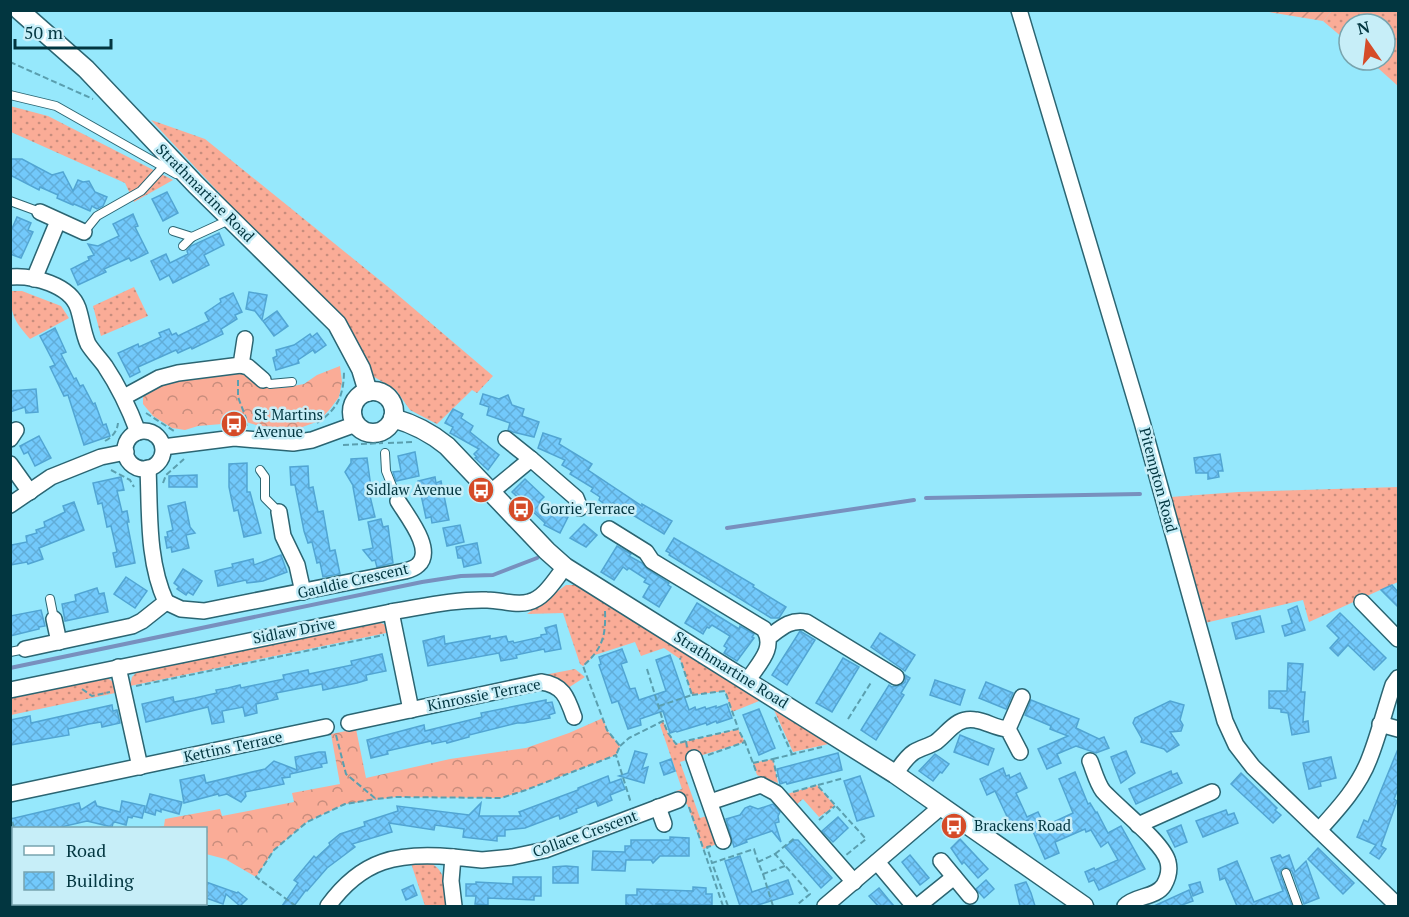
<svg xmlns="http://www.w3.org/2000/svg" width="1409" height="917" font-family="'PT Serif',serif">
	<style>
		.grass { fill: url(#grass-dots) }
		.forest { fill: url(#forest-crowns) }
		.garden { fill: url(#garden-furrows) }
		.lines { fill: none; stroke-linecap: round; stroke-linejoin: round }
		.stream { stroke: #7890be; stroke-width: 4 }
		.building { fill: url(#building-cross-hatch); stroke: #51a5d3; stroke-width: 1.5 }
		.service-casing { stroke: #2b6572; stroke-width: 10 }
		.minor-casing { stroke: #2b6572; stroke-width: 18 }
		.tertiary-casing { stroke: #2b6572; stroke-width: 21 }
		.path { stroke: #5a9faf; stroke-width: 2; stroke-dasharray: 6 3; stroke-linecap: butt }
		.service { stroke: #fff; stroke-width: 8 }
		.minor { stroke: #fff; stroke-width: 15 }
		.tertiary { stroke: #fff; stroke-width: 18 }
		.labels { text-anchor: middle; stroke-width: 5; stroke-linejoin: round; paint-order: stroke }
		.street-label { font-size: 15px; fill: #023640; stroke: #c7eef8 }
		.poi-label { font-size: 15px; fill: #023640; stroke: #c7eef8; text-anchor: start }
	</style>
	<defs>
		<pattern id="grass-dots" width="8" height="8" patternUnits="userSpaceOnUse" patternTransform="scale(1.5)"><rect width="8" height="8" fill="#faac97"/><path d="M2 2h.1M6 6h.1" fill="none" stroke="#c88d7d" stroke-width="1.8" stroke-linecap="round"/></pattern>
		<pattern id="forest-crowns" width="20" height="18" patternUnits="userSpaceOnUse" patternTransform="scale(1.5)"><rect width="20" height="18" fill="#faac97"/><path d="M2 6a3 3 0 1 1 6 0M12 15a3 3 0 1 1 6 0" fill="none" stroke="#c88d7d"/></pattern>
		<pattern id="garden-furrows" width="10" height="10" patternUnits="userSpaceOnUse" patternTransform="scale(1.5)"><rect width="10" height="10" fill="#faac97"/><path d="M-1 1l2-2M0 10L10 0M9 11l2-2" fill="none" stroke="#c88d7d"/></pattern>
		<pattern id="building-cross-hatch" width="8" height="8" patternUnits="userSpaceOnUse" patternTransform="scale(1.5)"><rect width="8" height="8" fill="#72c9fb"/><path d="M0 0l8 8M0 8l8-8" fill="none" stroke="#61add8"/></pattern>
	</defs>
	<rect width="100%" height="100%" fill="#96e8fc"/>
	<!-- grass -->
	<g class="grass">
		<path d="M1332,11H1398V86L1369,60H1385V24H1349V43L1323,21Z"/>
		<path d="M10,106L48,116L173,180L134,202L125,183L11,132Z"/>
		<path d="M151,120L205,139L392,290L493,376L477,393L472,390L437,424L410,410L396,390L371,375L340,322Z"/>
		<path d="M134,287L148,316L101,336L93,306Z"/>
		<path d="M11,291H22L61,306L69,318L30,339C15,322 10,315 11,291Z"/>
		<path d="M1398,487V582L1309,622L1303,600L1205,623L1171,497L1238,492Z"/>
		<path d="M566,585H578L764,699L732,712L725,691L692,695L680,659L664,648L641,656L635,642L595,655L583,666L580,664L563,613L527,614Z"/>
		<path d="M376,621L386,625L391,632L130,686L132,677L139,670Z"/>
		<path d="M575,669L585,677L568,688L557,678L544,675Z"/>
		<path d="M107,678L115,683L120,692L11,715V697Z"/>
		<path d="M770,701L833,743L793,752Z"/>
		<path d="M663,721L668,733L676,744L738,729L745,742L680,762L700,818L710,815L720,843L703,849L687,804L680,806L676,791L682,789L660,725Z"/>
		<path d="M773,759L778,783L757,775L753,763Z"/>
		<path d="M817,785L835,806L819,817L803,799L796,805L787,794Z"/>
		<path d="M410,860C445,860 444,877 449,906H425Z"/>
	</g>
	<!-- forest -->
	<g class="forest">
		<path d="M340,366L342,382L339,397L330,409L319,421L297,429L259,426L246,422L198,426L185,430L172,428L153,416L143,404V397L150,393L151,389L164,383L243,370L255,381L266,387L282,388L304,384L317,375Z"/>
		<path d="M603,718L607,730L620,746L616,755L526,790L501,798L396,797L345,804L307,822L274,850L256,877L225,859L206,854V828H153L164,826L165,819L220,809L222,816L294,802L292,793L340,784L331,734L356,729L366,778L450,759L526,748L569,733Z"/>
	</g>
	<!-- garden -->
	<path class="garden" d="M1263,11V10L1332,11L1323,21Z"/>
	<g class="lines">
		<!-- stream -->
		<g class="stream">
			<path d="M926,498L1140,494"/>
			<path d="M727,528L914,500"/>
			<path d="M10,668L422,582L461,576L493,575L537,558"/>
		</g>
	</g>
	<!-- building -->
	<g class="building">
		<path d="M10,159H22L52,175L63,172L73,191L78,180L83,182L89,181L95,192L107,197L103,206L97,209L92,206L90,211L74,204L73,205L57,198L58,195L40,187L39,190L10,175Z"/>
		<path d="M167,192L178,213L163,221L152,199Z"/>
		<path d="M133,214L138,226L135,227L148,253L131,261L129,258L104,269L106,272L78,285L71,269L89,260L88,257L94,255L88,244L98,246L119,236L113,224Z"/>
		<path d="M17,217L31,223L28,230L33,232L21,258L10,254L11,231Z"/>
		<path d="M219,233L224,245L204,255L209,265L173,283L169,275L160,280L151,261L166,254L170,263L188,254L187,251L191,246Z"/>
		<path d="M249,292L267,295L262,320L255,311L246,309Z"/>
		<path d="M233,293L242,312L235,315L237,319L221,329L223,334L192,349L191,347L178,353L176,350L147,363L138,367L140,372L130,377L118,353L138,344L139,347L161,337L159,333L169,329L172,335L176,333L178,336L209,321L205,313L221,302L220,299Z"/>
		<path d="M277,311L288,326L274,336L263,321Z"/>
		<path d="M55,328L66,352L61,354L74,379L76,378L80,386L83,385L93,404L95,403L103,425L106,424L110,436L84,445L68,395L64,396L50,367L55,365L40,336Z"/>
		<path d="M317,333L326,345L315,353L313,350L298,360L299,363L276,370L273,358L277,356L276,350L294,345L310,334L312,337Z"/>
		<path d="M36,389L38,412L26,413L25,407L10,412V391Z"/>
		<path d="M483,394L499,399L508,395L512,405L524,409L522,416L539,422L534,437L513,432L508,430L510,423L487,415L489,407L480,404Z"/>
		<path d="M453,409L463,414L461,418L473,426L470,432L499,455L488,470L475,458L477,457L474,454L479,449L450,433L453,427L445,423Z"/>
		<path d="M543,433L561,439L559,444L592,464L588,470L642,506V504L672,521L664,534L613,503L610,508L599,500L600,497L591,491L593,488L570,474L572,471L562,465L565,460L538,448Z"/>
		<path d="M39,436L51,458L35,466L28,452L24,454L20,446Z"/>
		<path d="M415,452L419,476L396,481L393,472L401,471L398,456Z"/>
		<path d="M1220,454L1223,471H1218L1219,477L1208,479V473H1196L1194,458Z"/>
		<path d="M367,458L372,495L370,496L375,517L359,520L353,487H354L345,472L351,463V459Z"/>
		<path d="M247,463V492H250L261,533L244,537L238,510L234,511L229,487V464Z"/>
		<path d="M308,466L309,488L313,487L318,512L323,511L330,551L335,550L340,574L323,577L320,562L317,563L312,542L308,543L304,531L295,485H291L290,467Z"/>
		<path d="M197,475V487H169V476Z"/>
		<path d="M121,477L124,490L117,491L122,512L127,511L129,522H127L135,563L116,567L113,553L117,552L111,526L107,527L102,503L98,504L93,483Z"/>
		<path d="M435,477L436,483L441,481L449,520L432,523L431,517L426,518L418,481Z"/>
		<path d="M525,479L544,497L539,502L568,517L560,533L544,525L545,523L512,492Z"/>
		<path d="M74,502L84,530L39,548L43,559L28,564L27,562L10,565L12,545L27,542L26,536L37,533L36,530L45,527L44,522L65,512L63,506Z"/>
		<path d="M185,502L190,527L195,533L186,535L189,548L172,552L171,547L167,548L165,537H168L167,532L173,530L168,506Z"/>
		<path d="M381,519L383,527L388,526L393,563L377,567L375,560L372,561L363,550L373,548L368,522Z"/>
		<path d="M584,524L597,535L586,547L570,538Z"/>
		<path d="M460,525L464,542L447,546L443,528Z"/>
		<path d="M674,538L754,585L753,587L786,607L779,618H771L669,555L670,553L666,551Z"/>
		<path d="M477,543L481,563L464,567L462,558H458L456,547Z"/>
		<path d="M617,546L631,554L629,556L642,563L647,569L669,583L668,585L671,587L659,607L643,597L650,585L644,582L646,579L629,568L627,570L623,567L614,580L601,572Z"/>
		<path d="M281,555L287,572L263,581L247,583L246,580L218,586L215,571L233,567L232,564L253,559L254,565Z"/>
		<path d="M183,569L202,581L193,595L188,592L186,595L177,589L179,587L174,583Z"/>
		<path d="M126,577L147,591L135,608L114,594Z"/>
		<path d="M1392,585L1398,592V607L1381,590Z"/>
		<path d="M97,588L99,594L104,593L108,612L65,621L62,604L76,601L75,595Z"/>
		<path d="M697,603L739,629L740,626L754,634L752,637L754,638L737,661L724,653L727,648L724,646L730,636L712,625L709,628L707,627L703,634L685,623Z"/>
		<path d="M1297,606L1305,630L1285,636L1282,626L1292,623L1288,610Z"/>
		<path d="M41,610L45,626L39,627V629L10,636V616Z"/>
		<path d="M1340,613L1386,658L1374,670L1348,645L1338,656L1330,648L1339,638L1327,626Z"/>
		<path d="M1260,616L1264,632L1236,639L1232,623Z"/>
		<path d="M556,625L561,649L545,652L544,649L516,655L517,658L501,661L499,653L428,666L423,641L444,636L445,644L490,636V639L506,636L508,642L513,641L514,643L541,637V635L547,634L545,628Z"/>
		<path d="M800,631L815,640L787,685L772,675Z"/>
		<path d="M880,633L915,655L905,671L871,647Z"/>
		<path d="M622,649L627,662L621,664L630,689L635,688L639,700L666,691L656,660L670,655L689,710L695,707L696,710L705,707L706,709L716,706V708L727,704L732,718L717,723L716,721L707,725L706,723L677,732L676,731L670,733L663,711L640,719L641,725L628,729L618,701L612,703L599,665L601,664L599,657Z"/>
		<path d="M382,654L386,671L366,675L367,680L357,683L323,690L322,684L276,693L278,699L256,704L257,713L245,716L243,707L222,711L224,722L212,724L208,707L146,722L142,704L173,697L174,702L195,698L217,693L216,690L228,688L240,685L241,688L284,679L283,675L308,670L309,674L352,665L351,661Z"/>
		<path d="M843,658L859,667L832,712L816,703Z"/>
		<path d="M1288,663L1303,664L1301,692H1305L1303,722L1308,721L1309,732L1292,735L1288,713L1281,712V709L1269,708V691H1287Z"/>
		<path d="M905,675L910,678L901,693L904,695L876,740L861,730L889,685L892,687L901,685L905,682Z"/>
		<path d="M935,680L965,690L960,705L930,695Z"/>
		<path d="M986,682L1013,693L1006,709L979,698Z"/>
		<path d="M546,700V703L552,702L555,713L549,715L550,718L524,723H517L469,735V737L447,743L446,741L432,744L431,741L387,751L388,754L371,758L367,740L424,725L425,731L482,717L481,713Z"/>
		<path d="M1031,700L1079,719L1076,728L1099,739L1104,737L1109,748L1096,753L1076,746L1057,754L1061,763L1047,769L1038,749L1068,736L1050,729L1051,726L1025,715Z"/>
		<path d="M1170,701L1184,705L1180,720L1183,725L1181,731L1170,732L1179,745L1167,752L1164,749L1141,742L1142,739L1133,723L1135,718Z"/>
		<path d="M112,705L113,711L117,710L120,723L102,727L101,722L89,724L68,729L69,735L10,745V720L30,716L31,723Z"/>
		<path d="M759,709L775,748L759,755L743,715Z"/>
		<path d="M960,735L994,749L988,765L954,752Z"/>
		<path d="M1398,749V789L1394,799L1397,801L1381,846L1386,849L1379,859L1370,853L1376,845L1357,837L1364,820L1368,822Z"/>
		<path d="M635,751L647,754L642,769L648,767L644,783L619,776L628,773Z"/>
		<path d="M1126,751L1135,773L1121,783L1111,757Z"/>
		<path d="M319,752H325L327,763L321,764L322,767L290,774V777L282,778L284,784L245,792L246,796L241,802L227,794L219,796L218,794L184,803L180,780L204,775L206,783L265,769L274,761L297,770L295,757Z"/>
		<path d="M838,753L842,770L787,784L786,782L780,784L777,769Z"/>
		<path d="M935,754L949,764L942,773L940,772L933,781L919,771Z"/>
		<path d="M1331,757L1336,778L1320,782L1321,786L1309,789L1303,763Z"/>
		<path d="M671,759L675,771L664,775L660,763Z"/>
		<path d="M1003,768L1006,776L1009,775L1010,778L1020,773L1027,788L1016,793L1027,817L1038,812L1045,826L1073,813L1059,779L1075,772L1088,804L1090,803L1096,813L1097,812L1108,833L1121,826L1145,869L1099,890L1094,880L1089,882L1085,872L1094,868L1095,870L1118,860L1108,842L1101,847L1091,830L1086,832L1085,829L1055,842L1059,853L1045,859L1028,820L1012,827L995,791L987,795L980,779Z"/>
		<path d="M1171,771L1172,775L1177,773L1182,783L1136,804L1129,789Z"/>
		<path d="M1241,773L1277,808L1275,810L1281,815L1273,823L1231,784Z"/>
		<path d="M608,776L610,783L621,779L625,789L610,795L612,800L598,806L596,801L576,809L577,812L560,819L559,815L525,828L505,830V836H497V841L463,837L464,829L435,825L434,830L389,823L392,832L352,844L355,847L327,868L307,891L306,890L294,906H282L298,883L294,880L314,856L316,858L330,845L329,843L340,834L365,826L364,822L398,811L397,806L469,815L481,803L479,816H521L519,812L578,790V788Z"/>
		<path d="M860,776L874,816L857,821L844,781Z"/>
		<path d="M150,794L182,802L179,814L161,809V812L156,810L155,815L145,812Z"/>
		<path d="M95,801L97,806L120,812L122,801L145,806L142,818L133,816L132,818L128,817L126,825L115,822L113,823L112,827L87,821L61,827V828H10V819L79,803L81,810Z"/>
		<path d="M773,804L780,812L778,816L779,822L775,823L781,842L772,831L746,840L747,842L734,847L726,819L740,815L745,808L750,806L758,809Z"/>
		<path d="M1226,810L1228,815L1234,813L1238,823L1203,837L1196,821Z"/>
		<path d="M838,817L848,828L833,842L822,831Z"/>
		<path d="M1181,825L1187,842L1175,847L1167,831Z"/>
		<path d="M670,837L689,838V856H660L653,863L651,860H626L625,871L592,870L593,851L625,852V846H631V840H670Z"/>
		<path d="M960,839L988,869L978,878L964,862L962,864L951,848Z"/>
		<path d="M794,840H798L832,878L821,888L785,847Z"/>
		<path d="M1318,848L1354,883L1343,894L1308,859Z"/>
		<path d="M910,855L929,878L920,885L902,862Z"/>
		<path d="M1280,855L1282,858L1289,855L1295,872L1306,861L1319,898L1304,904L1292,871L1285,867L1281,870L1280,874L1292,906H1237L1225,878L1220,880L1218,869L1237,861L1254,902L1283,891L1271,858Z"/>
		<path d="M740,856L752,892L788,880L793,894L755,906H740L725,861Z"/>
		<path d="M566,866L578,867V883H553V867Z"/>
		<path d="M513,877H541V896H534V900L488,898V905L475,904L476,896H466V884H476V882L513,884Z"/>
		<path d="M986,880L994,889L984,898L976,889Z"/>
		<path d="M206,882L237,893L238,892L247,899L240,906L226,894L223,904L206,898Z"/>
		<path d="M1026,882L1031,893L1035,906H1020L1015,885Z"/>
		<path d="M1200,882L1203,892L1193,896L1189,885Z"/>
		<path d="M413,885L417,895L406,900L402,890Z"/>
		<path d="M693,887L706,888V894H712V905L656,904V906H626V895H637V889L693,891Z"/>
		<path d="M879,888L888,899L894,906H878L869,896Z"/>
		<path d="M1189,890L1193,901L1179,906H1154Z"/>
	</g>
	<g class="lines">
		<defs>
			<g id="service">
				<path d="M10,95L56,106L176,174"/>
				<path d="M10,201L40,212"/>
				<path d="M173,231L192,237L229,220"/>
				<path d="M84,232L97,216L141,191L163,167"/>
				<path d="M183,246L192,237"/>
				<path d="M263,380L270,384L292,382"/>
				<path d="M385,453L386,471L398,501"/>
				<path d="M260,470L265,477V498L279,512"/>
				<path d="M50,599L54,619"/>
				<path d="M10,652L25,649"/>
				<path d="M1286,873L1298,906"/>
			</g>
			<g id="minor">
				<path d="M1019,10L1142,422L1225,721L1236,745L1253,767L1398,906"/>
				<path d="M40,212L84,232"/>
				<path d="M10,277C33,275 70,285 78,308C82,320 83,333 88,344C93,352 100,359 105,366C119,387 129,408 138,432"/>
				<path d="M34,279L58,221"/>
				<path d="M241,365L248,367L263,380"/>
				<path d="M124,397L159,378L178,373L241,365L245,339"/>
				<circle cx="144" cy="450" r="19"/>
				<path d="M10,439L16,430"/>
				<path d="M506,439L531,459"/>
				<path d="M163,447L234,438L293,443L312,440L356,424"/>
				<path d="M10,464L30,492"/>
				<path d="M148,468C150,512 147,561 166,602"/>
				<path d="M491,492L531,459L576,498L580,508"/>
				<path d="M10,505L51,477L101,457L126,452"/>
				<path d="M279,512L283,536L297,565L303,592"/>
				<path d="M609,529L646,552L652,561L764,629C776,648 759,663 748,680"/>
				<path d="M166,602L181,609L204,611L405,571C409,570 415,568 418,565C435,550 407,516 398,501"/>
				<path d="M1362,602L1398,639"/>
				<path d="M391,612L411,710"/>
				<path d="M54,619L59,642"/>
				<path d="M769,637C781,628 790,619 806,622L896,677"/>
				<path d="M25,649L132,626L142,621L166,602"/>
				<path d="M118,667L140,767"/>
				<path d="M10,690L391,612C422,607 455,599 487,600C501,600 516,606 529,602C545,598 555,579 565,567"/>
				<path d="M349,723L541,682C563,685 567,697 574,717"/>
				<path d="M1380,724L1398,729"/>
				<path d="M1008,729L1022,697"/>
				<path d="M694,758L723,841"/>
				<path d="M1090,761C1094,771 1097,783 1103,791C1118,808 1164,843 1168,862C1170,870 1168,878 1164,885C1156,898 1136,895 1125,906"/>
				<path d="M895,774C901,766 906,757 914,752C921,748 929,746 936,742C949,732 957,716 976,720C988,722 995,728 1008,729L1020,752"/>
				<path d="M10,794L326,727"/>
				<path d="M710,802L761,785L776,793L854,882"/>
				<path d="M658,807L664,824"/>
				<path d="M1138,825L1212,792"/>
				<path d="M1319,830C1339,808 1360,785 1370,757C1379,734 1385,709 1393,685L1398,678"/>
				<path d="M941,861L970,896"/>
				<path d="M877,862L914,906"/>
				<path d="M328,906C362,859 398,852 453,857"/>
				<path d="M454,906L451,881L453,857L482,860L512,857L545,850L678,800"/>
				<path d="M825,906L942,806"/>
				<path d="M918,906L954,877"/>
			</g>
			<g id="tertiary">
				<path d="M19,10L86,69L196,185L337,324L361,369L368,392"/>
				<circle cx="373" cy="412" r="21"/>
				<path d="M393,418C414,424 430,432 447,446L547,551L565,567L895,774L1084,906"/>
			</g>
		</defs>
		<!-- service casing -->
		<use href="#service" class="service-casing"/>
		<!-- minor casing -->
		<use href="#minor" class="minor-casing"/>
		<!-- tertiary casing -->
		<use href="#tertiary" class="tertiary-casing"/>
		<!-- path -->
		<g class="path">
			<path d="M10,62L93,99"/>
			<path d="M238,380V397L246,418L247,426"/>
			<path d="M146,413L174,431"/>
			<path d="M317,423C338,409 344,395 344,370"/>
			<path d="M105,441C112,437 117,432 118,423"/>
			<path d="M388,443L413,442"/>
			<path d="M343,445L383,443"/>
			<path d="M111,470L130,480L134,487"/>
			<path d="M163,483L166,475L184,459"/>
			<path d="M605,611C606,637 602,649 583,666L607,730L620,746L616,755"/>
			<path d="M647,669L663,721"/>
			<path d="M136,686L384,635"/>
			<path d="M82,689L92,696L110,692"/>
			<path d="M692,695L725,691L738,728"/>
			<path d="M659,706L692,695L680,658"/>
			<path d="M775,717L792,754"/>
			<path d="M848,719L872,681"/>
			<path d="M336,735L346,774L376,799L396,797L501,798L526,790L616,755L631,803"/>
			<path d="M620,746L629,738L663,721L668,733L676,744L686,741"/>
			<path d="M687,747L686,741L738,729L745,742L756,771"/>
			<path d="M708,755L745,742"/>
			<path d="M773,759L822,747"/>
			<path d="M753,763L773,759L777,777"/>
			<path d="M818,785L844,778"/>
			<path d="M793,792L817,785L866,839L846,855"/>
			<path d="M689,807L723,906"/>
			<path d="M10,813L14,828"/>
			<path d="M819,820L835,806"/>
			<path d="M711,846L707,847L712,863"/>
			<path d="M775,854L796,837"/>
			<path d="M785,866L763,874L758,862L775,854L810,894L798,904L799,906"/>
			<path d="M763,874L773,906"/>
			<path d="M34,904L35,906"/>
			<path d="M296,906L256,877L274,850L307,822L345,804L376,799"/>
			<path d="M728,906L712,863L754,849L758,862"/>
		</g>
		<!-- service -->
		<use href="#service" class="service"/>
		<!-- minor -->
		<use href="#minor" class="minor"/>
		<!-- tertiary -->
		<use href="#tertiary" class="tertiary"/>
	</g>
	<!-- icons -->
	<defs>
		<symbol id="bus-disc" viewBox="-11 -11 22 22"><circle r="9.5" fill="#d54b28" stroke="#c7eef8"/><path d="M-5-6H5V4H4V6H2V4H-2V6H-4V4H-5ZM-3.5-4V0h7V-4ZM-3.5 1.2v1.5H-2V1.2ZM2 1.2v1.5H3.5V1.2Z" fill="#fff"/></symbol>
	</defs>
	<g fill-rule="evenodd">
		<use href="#bus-disc" x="219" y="409" width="30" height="30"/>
		<use href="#bus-disc" x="466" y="475" width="30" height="30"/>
		<use href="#bus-disc" x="506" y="494" width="30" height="30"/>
		<use href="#bus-disc" x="939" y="811" width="30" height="30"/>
	</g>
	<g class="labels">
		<!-- street labels -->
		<g class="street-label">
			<text transform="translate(205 193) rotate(45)" y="5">Strathmartine Road</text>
			<text transform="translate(1158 480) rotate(75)" y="5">Pitempton Road</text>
			<text transform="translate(353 581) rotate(-13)" y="5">Gauldie Crescent</text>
			<text transform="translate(294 631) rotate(-11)" y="5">Sidlaw Drive</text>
			<text transform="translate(731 670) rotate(32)" y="5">Strathmartine Road</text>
			<text transform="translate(484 695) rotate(-11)" y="5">Kinrossie Terrace</text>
			<text transform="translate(233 747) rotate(-12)" y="5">Kettins Terrace</text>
			<text transform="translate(585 834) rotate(-20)" y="5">Collace Crescent</text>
		</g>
		<!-- poi labels -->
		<g class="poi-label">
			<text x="254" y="420">St Martins<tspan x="254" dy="17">Avenue</tspan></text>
			<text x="462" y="495" text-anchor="end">Sidlaw Avenue</text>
			<text x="540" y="514">Gorrie Terrace</text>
			<text x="974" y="831">Brackens Road</text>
		</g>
	</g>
	<!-- border -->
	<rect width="1409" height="917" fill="none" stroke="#023640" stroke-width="24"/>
	<!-- legend -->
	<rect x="12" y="827" width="195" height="78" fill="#c7eef8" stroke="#78a4ae" stroke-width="1.5"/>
	<rect x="24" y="846" width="30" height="9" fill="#ffffff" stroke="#78a4ae" stroke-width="1.5"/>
	<text x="66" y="857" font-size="18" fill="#023640">Road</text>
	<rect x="24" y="872" width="30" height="18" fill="url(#building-cross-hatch)" stroke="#78a4ae" stroke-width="1.5"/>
	<text x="66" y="887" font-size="18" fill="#023640">Building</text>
	<!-- north arrow -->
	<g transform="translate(1367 42) rotate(346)"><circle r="28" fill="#c7eef8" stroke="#78a4ae" stroke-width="1.5"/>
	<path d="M0-4.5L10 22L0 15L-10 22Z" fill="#d54b28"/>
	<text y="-9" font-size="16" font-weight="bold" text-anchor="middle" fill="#023640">N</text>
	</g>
	<!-- scale -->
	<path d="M15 39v9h96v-9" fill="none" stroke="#023640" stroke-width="3"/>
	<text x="24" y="39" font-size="18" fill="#023640" stroke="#c7eef8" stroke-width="4.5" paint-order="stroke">50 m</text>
</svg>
